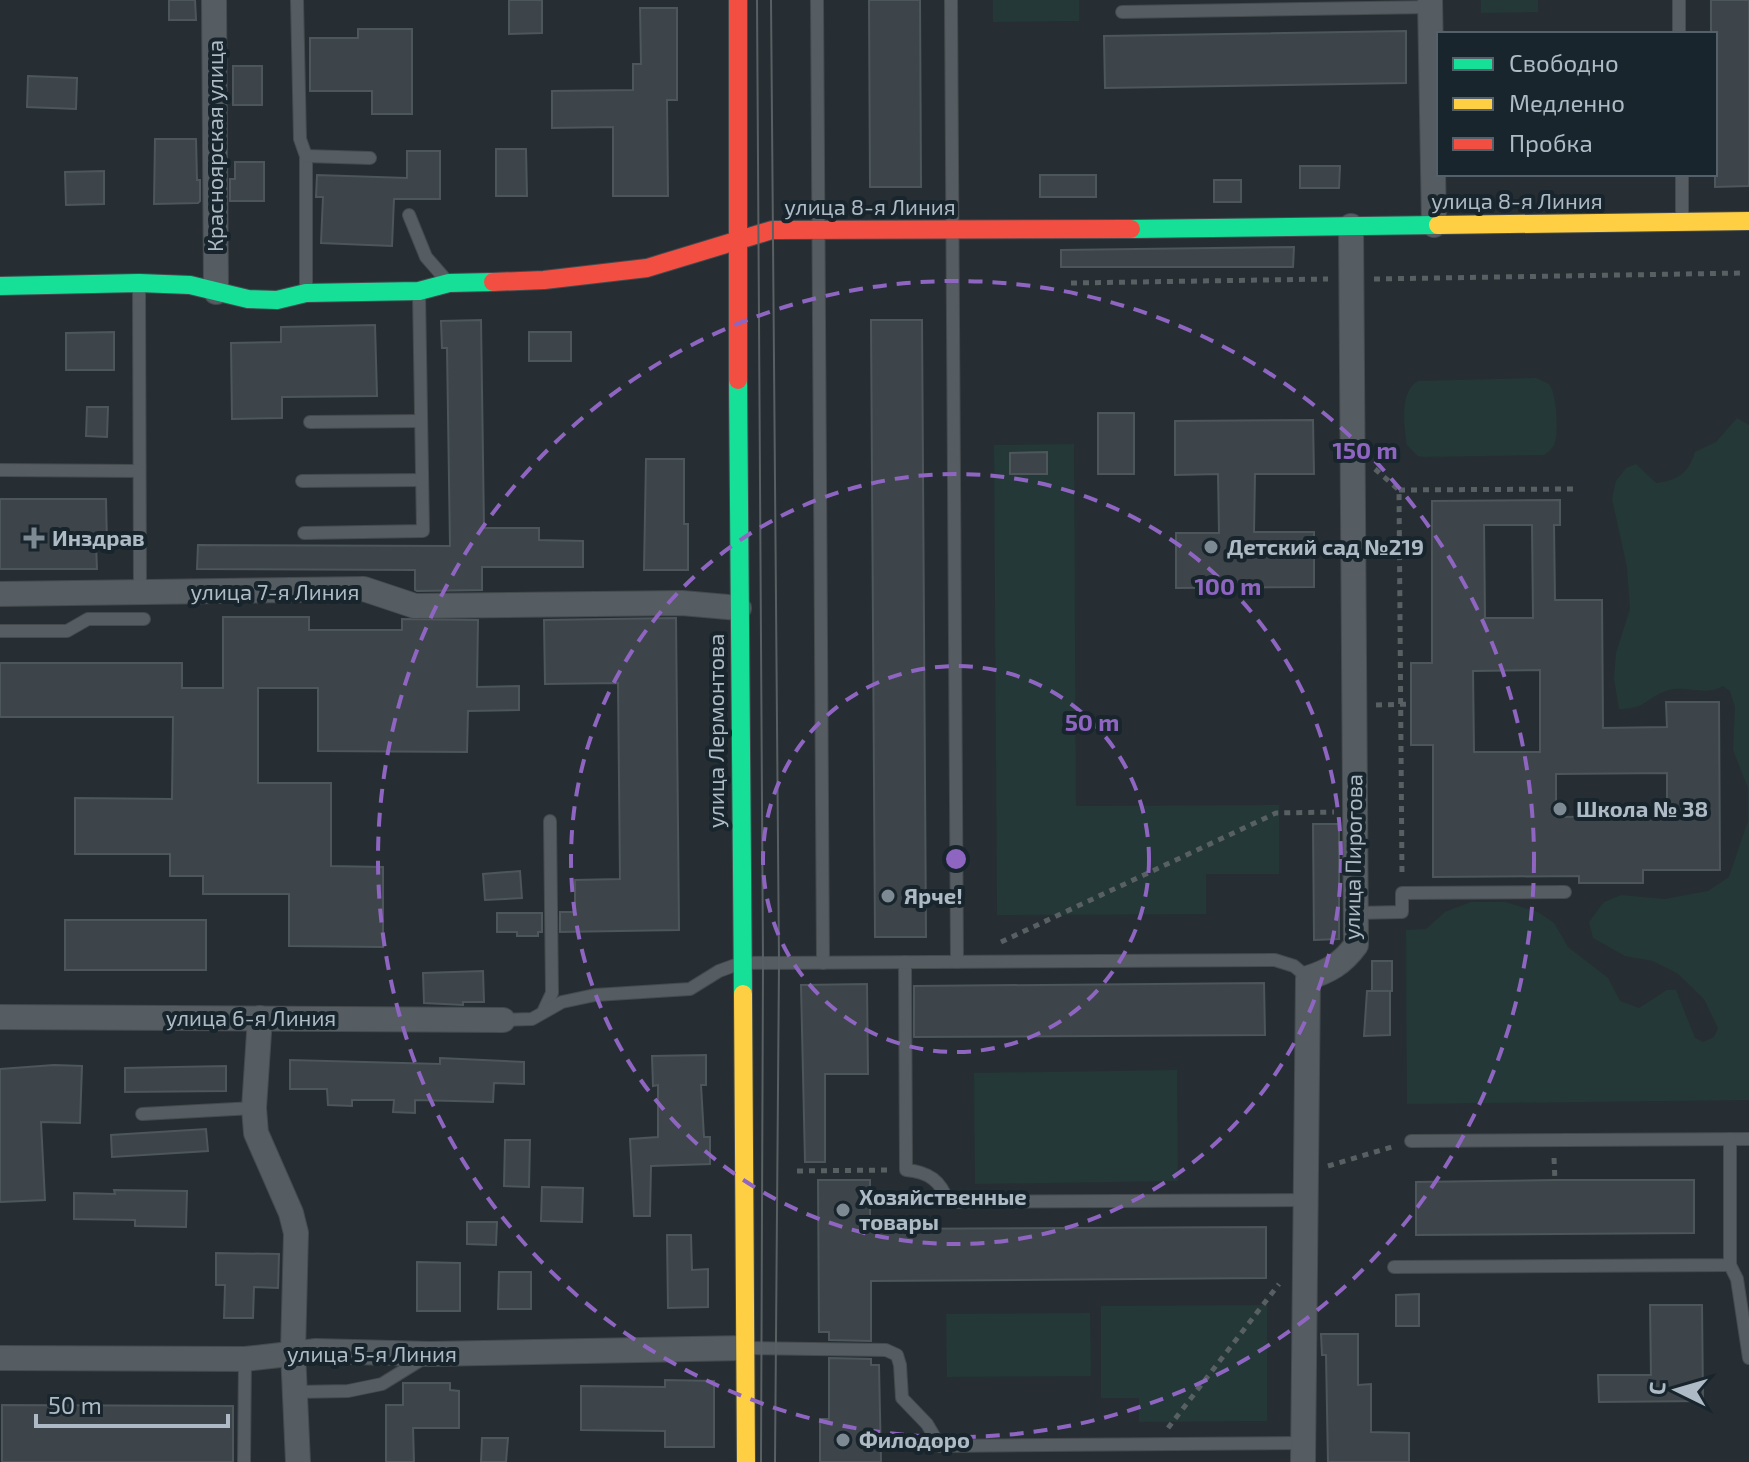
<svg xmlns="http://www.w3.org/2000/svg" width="1749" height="1462" font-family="'Exo 2',sans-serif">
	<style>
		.green { fill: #233837 }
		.building { fill: #3e454a; stroke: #4d565b; stroke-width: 2; fill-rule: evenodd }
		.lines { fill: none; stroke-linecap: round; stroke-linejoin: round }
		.lane-casing { stroke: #444a4e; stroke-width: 14 }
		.street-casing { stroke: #444a4e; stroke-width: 26 }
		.fast-casing { stroke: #444a4e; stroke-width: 20 }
		.slow-casing { stroke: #444a4e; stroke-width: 20 }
		.jam-casing { stroke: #444a4e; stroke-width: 20 }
		.path { stroke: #586064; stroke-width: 5; stroke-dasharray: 6 6; stroke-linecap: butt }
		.lane { stroke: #555c62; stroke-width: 12 }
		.street { stroke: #555c62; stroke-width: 24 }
		.fast { stroke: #16e098; stroke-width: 18 }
		.slow { stroke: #ffcf43; stroke-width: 18 }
		.jam { stroke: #f24e42; stroke-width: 18 }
		.tram { stroke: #596064; stroke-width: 2 }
		.ring { fill: none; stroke: #8f65c2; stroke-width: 4; stroke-dasharray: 14 10 }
		.poi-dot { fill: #7e8a93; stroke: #19252d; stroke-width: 3 }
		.labels { text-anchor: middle; stroke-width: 8; stroke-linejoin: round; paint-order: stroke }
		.street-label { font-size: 22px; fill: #aebbc6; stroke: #19252d }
		.poi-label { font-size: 22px; font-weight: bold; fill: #aebbc6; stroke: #19252d; text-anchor: start }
		.centre { fill: #8f65c2; stroke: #19252d; stroke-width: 4 }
		.ring-label { font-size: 24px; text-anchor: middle; font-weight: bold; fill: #8f65c2; stroke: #19252d; stroke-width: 8; stroke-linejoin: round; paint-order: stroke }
	</style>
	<rect width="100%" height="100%" fill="#262e33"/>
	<!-- green -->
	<g class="green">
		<path d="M993,0H1079V21L993,22Z"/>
		<path d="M1481,0H1538V12L1481,13Z"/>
		<path d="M1536,378L1549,384C1557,394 1559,434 1554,445C1551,450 1548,452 1544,455L1425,457L1418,456L1407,445C1404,426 1399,392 1418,381Z"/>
		<path d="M1737,418L1749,425V1100L1407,1104L1406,930L1426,929L1445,912L1471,902H1505L1538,912L1554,923L1568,947L1608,978L1620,1001L1639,1008L1667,990H1676L1695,1038L1703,1042L1714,1037L1718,1028L1704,999L1677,973L1653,961L1625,956L1593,938L1589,922L1604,902L1621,895L1665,899L1708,891L1729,877L1748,821V788L1733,750L1735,707L1730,691L1723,686C1705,697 1684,684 1666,691C1644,699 1646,709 1619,709L1614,678L1616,653L1630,609L1627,567L1612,499L1616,481L1626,468L1636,464L1656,483C1678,480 1688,474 1695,452L1716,442Z"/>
		<path d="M1074,444L1076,806L1279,805V874H1206V914L997,915L994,445Z"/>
		<path d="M1177,1070L1178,1181L975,1184L974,1073Z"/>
		<path d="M1267,1305V1421L1139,1422V1398H1101V1306Z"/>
		<path d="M1090,1313L1091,1376L947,1377L946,1314Z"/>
	</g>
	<!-- building -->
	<g class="building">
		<path d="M169,0H195L196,20H169Z"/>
		<path d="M509,0H542V33L509,34Z"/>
		<path d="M869,0H920L921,187H870Z"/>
		<path d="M1711,0H1749V186L1715,187V34H1711Z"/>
		<path d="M640,8H677V100H667L668,196H613V127L552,128V91L633,90V64H641Z"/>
		<path d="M358,29H412V114H372V91H310V38H358Z"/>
		<path d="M1406,31V83L1105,88L1104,36Z"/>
		<rect x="233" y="66" width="29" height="39"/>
		<path d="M28,76L77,78L76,109L27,107Z"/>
		<path d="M155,139H196L197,180H200V201L198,203L154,204Z"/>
		<path d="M496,149H526L527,196H496Z"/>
		<path d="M407,151H440V199H394L392,246L321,243L323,197H316L317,175L407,178Z"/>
		<path d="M235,162H264V201H230V179H235Z"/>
		<path d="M1300,166H1340L1339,188H1300Z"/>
		<path d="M104,171V204L66,205L65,172Z"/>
		<rect x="1040" y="175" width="56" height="22"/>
		<rect x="1214" y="180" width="27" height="22"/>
		<path d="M1294,247L1293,267H1061V250Z"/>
		<path d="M481,320L484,528H539V540L583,541V567H482V590L417,591L415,590V570L197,569L198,545L450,546L447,348H442L441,321Z"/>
		<path d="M871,320H922L926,937H875Z"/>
		<path d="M375,325L377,396L282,397V418L232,419L231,343L281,342V327Z"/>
		<path d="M114,332V370H66V333Z"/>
		<rect x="529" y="332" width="42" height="29"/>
		<path d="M87,407H108L107,437L86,436Z"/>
		<rect x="1098" y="413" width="36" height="61"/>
		<path d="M1313,420L1314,474H1255L1254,532H1314V587L1176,588V533H1219L1218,474L1175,475V421Z"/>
		<path d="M1047,452V474H1010V453Z"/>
		<path d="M646,459H684V524H688V570H644Z"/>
		<path d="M0,499H106L107,543L96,544L97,569H0Z"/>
		<path d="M1560,500V525H1554L1555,600H1602L1603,728L1667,727L1666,702H1719L1720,870H1643V883H1579V876L1433,877V745H1411V663H1432V501ZM1484,525H1532L1533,618H1485ZM1540,670V752H1474L1473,671ZM1667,773V816L1556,817V774Z"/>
		<path d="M223,617H309V630H402V619L478,620L477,687L519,686V710L468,711L467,752L318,751V688H258V783H331V866L383,867V947L289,946V894H203V876H170V854H75V798L172,799L173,717H0V663H182V688H223Z"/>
		<path d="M676,618L679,930L560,932V912H575V880L620,879L618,683L545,684L544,620Z"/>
		<path d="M1313,824H1339V939L1314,940Z"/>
		<path d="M520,871L522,898L485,900L483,874Z"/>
		<path d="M497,913H542V932H538V936H517V932H497Z"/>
		<rect x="65" y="920" width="141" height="50"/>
		<rect x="1372" y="961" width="20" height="30"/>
		<path d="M483,971L484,1002H463V1005L424,1003L423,973Z"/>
		<path d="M1264,983L1265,1035L914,1037V986Z"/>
		<path d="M867,984L868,1074H825V1162H805L801,985Z"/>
		<path d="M1367,991H1390V1035L1364,1036Z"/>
		<path d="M706,1055V1085H701L704,1137H710V1164L651,1166L650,1216H634L630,1139L658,1137V1085L653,1086L652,1056Z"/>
		<path d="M440,1058L524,1062V1084L494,1083L493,1102L415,1100V1113L393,1112L394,1100H352V1106L328,1105L327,1089H290V1060L440,1064Z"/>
		<path d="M54,1065L82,1066L80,1123L41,1122L45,1200L0,1202V1069Z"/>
		<path d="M226,1066V1091L125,1092V1068Z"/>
		<path d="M206,1129L208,1151L112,1157L111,1135Z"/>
		<path d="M505,1140H530L529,1187L504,1186Z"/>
		<path d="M818,1180H870V1229L1266,1227V1278L871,1281V1341L829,1340V1332H819Z"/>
		<path d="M1555,1180H1694V1233L1416,1235V1182Z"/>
		<path d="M542,1187L583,1188L582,1222L541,1221Z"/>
		<path d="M114,1190L187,1191L186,1227L135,1226V1220L74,1219V1193L115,1194Z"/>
		<path d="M467,1222H497L496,1245L467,1244Z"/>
		<path d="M667,1235H691L692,1270L708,1269V1307L668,1308Z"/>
		<path d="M216,1253L279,1254L278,1288L254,1287L253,1318H224L225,1285H216Z"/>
		<path d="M417,1262L460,1263V1311H417Z"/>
		<path d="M499,1272H531V1309H498Z"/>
		<path d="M1419,1294V1326H1396V1295Z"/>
		<path d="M1650,1305H1702L1703,1401L1599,1402L1598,1375H1651Z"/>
		<path d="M1321,1334H1358V1385L1371,1384V1432L1409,1433V1462H1328L1326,1355H1322Z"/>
		<path d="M829,1358L871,1359V1365H879L881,1462H820V1419H829Z"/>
		<path d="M665,1380L714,1381V1447H665V1431L581,1430V1386L665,1387Z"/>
		<path d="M403,1383H450V1390L459,1391V1428H413L414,1462H386V1405H403Z"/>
		<path d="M2,1405L233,1406V1462H2Z"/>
		<path d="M482,1438H508L506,1462H481Z"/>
	</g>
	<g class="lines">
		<defs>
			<g id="lane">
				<path d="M297,0L300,139L306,156V292"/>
				<path d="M817,0L823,963"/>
				<path d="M951,0L957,962"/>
				<path d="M1679,0V34"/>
				<path d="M1122,12L1431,7"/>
				<path d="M306,156L370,158"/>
				<path d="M1682,174V219"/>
				<path d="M409,215L426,257L447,281"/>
				<path d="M139,284L140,593"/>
				<path d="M310,422L421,421"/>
				<path d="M0,470L139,471"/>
				<path d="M302,481L422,480"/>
				<path d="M304,533L423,531L419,293"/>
				<path d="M0,631H67L88,619H144"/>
				<path d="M1355,913L1402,912V893L1565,892"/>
				<path d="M905,962L906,1170C929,1172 941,1181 948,1202L1306,1200"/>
				<path d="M544,1010L552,993L550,821"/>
				<path d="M503,1020L532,1019L562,1002L595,995L690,989L719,971L741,963L1275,960L1294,966L1308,978"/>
				<path d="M142,1114L254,1108"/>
				<path d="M1411,1141L1749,1139"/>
				<path d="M1730,1265L1737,1279L1749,1358"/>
				<path d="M1394,1267L1730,1265V1139"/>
				<path d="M747,1348L886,1350L897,1355L900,1365L902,1398L927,1424L940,1446L1304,1443"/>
				<path d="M295,1392L348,1391L382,1384L424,1358"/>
				<path d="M244,1462L245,1359"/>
			</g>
			<g id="street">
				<path d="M214,0L216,292"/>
				<path d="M1430,0L1434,225"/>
				<path d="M0,594L364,589L415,606L682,603L739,608"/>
				<path d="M0,1017L503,1020"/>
				<path d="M260,1018L254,1108L256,1133L291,1213L296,1233L293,1352L298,1462"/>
				<path d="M0,1358L245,1359L316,1351L430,1354L744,1348"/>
				<path d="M1303,1462L1308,978C1329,971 1342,964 1356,945L1351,226"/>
			</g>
			<g id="fast">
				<path d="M1131,229L1438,225"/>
				<path d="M0,286L139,283L190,285L248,299L277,300L306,293L419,291L449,283L493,282"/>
				<path d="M738,380L743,994"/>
			</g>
			<g id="slow">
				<path d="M1438,225L1749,221"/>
				<path d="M743,994L746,1462"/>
			</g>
			<g id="jam">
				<path d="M738,0V380"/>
				<path d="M493,282L544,280L647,268L772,230L1131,229"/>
			</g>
		</defs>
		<!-- lane casing -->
		<use href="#lane" class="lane-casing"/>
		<!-- street casing -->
		<use href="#street" class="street-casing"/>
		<!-- fast casing -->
		<use href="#fast" class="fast-casing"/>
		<!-- slow casing -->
		<use href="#slow" class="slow-casing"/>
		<!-- jam casing -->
		<use href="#jam" class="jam-casing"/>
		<!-- path -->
		<g class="path">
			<path d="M1374,279L1745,273"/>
			<path d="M1071,283L1328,279"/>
			<path d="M1375,469L1399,490L1402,876"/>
			<path d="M1399,490L1574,489"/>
			<path d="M1376,705L1411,704"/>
			<path d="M1001,942L1276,813L1334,812"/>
			<path d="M1554,1158L1555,1181"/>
			<path d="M1328,1166L1395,1146"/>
			<path d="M797,1171L889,1170"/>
			<path d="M1168,1428L1279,1284"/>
		</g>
		<!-- lane -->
		<use href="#lane" class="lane"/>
		<!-- street -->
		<use href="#street" class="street"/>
		<!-- fast -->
		<use href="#fast" class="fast"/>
		<!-- slow -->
		<use href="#slow" class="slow"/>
		<!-- jam -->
		<use href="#jam" class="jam"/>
		<!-- tram -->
		<g class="tram">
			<path d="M757,0L763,963L761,1462"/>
			<path d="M771,0L779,963L775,1462"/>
		</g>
	</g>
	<!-- distance rings -->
	<g class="ring">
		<circle cx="956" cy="859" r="193"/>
		<circle cx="956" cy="859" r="385"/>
		<circle cx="956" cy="859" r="578"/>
	</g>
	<!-- markers -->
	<g class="poi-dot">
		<path d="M30 526h8v8h8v8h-8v8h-8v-8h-8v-8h8z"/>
		<circle cx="1211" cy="547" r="8"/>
		<circle cx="1560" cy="809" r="8"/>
		<circle cx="888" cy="896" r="8"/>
		<circle cx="843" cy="1210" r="8"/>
		<circle cx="843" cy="1440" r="8"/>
	</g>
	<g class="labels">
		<!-- street labels -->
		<g class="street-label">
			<text transform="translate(215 146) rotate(-90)" y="8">Красноярская улица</text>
			<text x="1517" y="209">улица 8-я Линия</text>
			<text x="870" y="215">улица 8-я Линия</text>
			<text x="275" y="600">улица 7-я Линия</text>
			<text transform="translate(716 731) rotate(-90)" y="8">улица Лермонтова</text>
			<text transform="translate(1353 857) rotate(-89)" y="8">улица Пирогова</text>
			<text x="251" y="1026">улица 6-я Линия</text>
			<text x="372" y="1362">улица 5-я Линия</text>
		</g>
		<!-- poi labels -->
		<g class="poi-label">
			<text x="52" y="546">Инздрав</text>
			<text x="1227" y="555">Детский сад №219</text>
			<text x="1576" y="817">Школа № 38</text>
			<text x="904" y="904">Ярче!</text>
			<text x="859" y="1205">Хозяйственные<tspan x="859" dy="25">товары</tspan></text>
			<text x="859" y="1448">Филодоро</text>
		</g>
	</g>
	<circle cx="956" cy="859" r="12" class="centre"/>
	<g class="ring-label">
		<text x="1365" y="459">150 m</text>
		<text x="1228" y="595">100 m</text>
		<text x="1092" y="731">50 m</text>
	</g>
	<!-- legend -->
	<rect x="1437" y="32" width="280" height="144" fill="#19252d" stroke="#55616a" stroke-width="2"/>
	<rect x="1453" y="58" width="40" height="12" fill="#16e098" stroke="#55616a" stroke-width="2"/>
	<text x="1509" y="72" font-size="24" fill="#aebbc6">Свободно</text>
	<rect x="1453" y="98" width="40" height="12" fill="#ffcf43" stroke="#55616a" stroke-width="2"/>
	<text x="1509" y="112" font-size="24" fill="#aebbc6">Медленно</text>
	<rect x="1453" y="138" width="40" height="12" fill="#f24e42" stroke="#55616a" stroke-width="2"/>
	<text x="1509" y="152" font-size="24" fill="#aebbc6">Пробка</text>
	<!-- north arrow -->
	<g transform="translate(1677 1390) rotate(275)" stroke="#19252d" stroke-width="6" paint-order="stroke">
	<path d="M0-6L14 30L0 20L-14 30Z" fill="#aebbc6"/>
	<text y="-12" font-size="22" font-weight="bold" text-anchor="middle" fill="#aebbc6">С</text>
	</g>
	<!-- scale -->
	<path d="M36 1414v12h192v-12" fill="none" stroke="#aebbc6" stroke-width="4"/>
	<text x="48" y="1414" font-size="24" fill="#aebbc6" stroke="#19252d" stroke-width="6" paint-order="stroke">50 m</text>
</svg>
